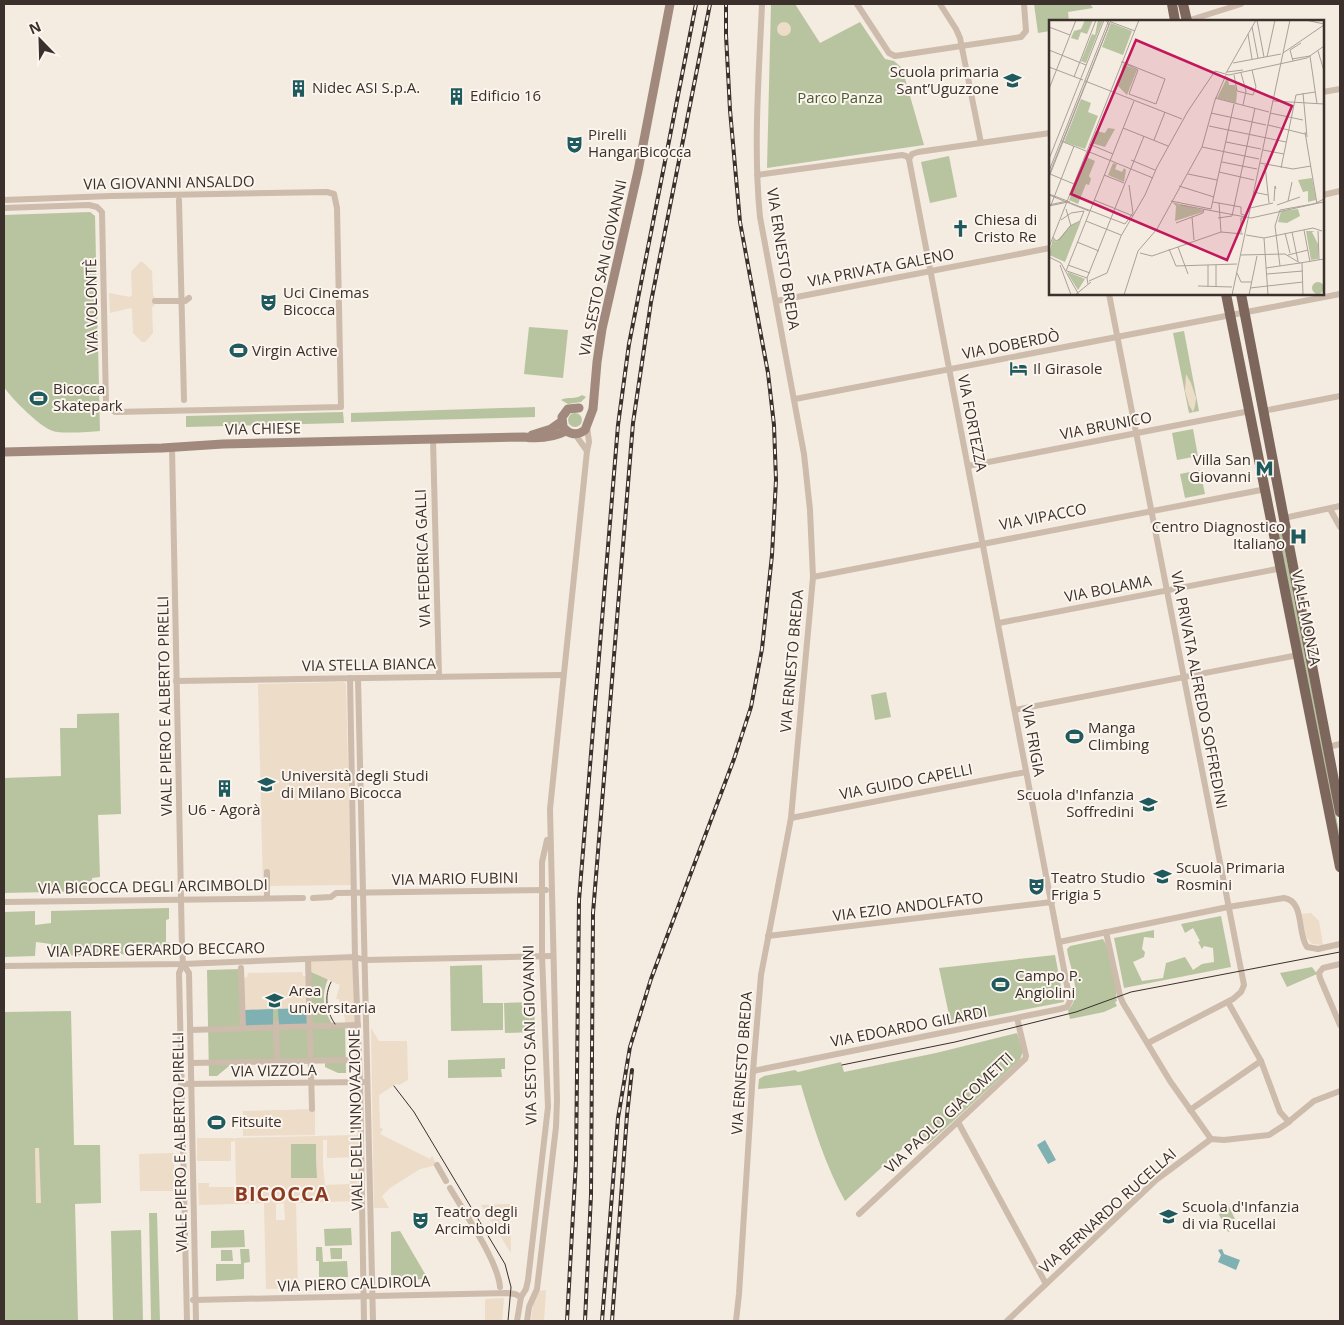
<svg xmlns="http://www.w3.org/2000/svg" width="1344" height="1325" font-family="'Open Sans',sans-serif">
	<style>
		.green { fill: #b8c4a0 }
		.plaza { fill: #ecdcc8; fill-rule: evenodd }
		.water { fill: #7fb0b2 }
		.lines { fill: none; stroke-linecap: round; stroke-linejoin: round }
		.street { stroke: #cdbbac; stroke-width: 6 }
		.secondary { stroke: #a18a7d; stroke-width: 9 }
		.primary { stroke: #7d675c; stroke-width: 10 }
		.tram { stroke: #3b302b; stroke-width: 1 }
		.rail-casing { stroke: #3b302b; stroke-width: 4 }
		.rail { stroke: #fbf5ee; stroke-width: 2; stroke-dasharray: 5.5; stroke-linecap: butt }
		.labels { text-anchor: middle; stroke-width: 4; stroke-linejoin: round; paint-order: stroke }
		.poi-label { font-size: 15px; fill: #3b302b; stroke: #fbf5ee; text-anchor: start }
		.park-label { font-size: 15px; fill: #4a5a2e; stroke: #fbf5ee }
		.street-label { font-size: 15px; fill: #3b302b; stroke: #fbf5ee }
		.district-label { font-size: 20px; font-weight: bold; letter-spacing: 1px; fill: #8c3b22; stroke: #fbf5ee }
		.inset-road { fill: none; stroke: #aaa098; stroke-width: 1 }
		.view { fill: #c2185b; fill-opacity: 0.15; stroke: #c2185b; stroke-width: 2.5 }
		.inset-edge { fill: none; stroke: #3b302b; stroke-width: 2.5 }
	</style>
	<rect width="100%" height="100%" fill="#f4ebe1"/>
	<!-- green -->
	<g class="green">
		<path d="M771,4H795L820,43L860,22L885,59L894,61L902,68L924,145L767,168Z"/>
		<path d="M1034,4H1090L1093,8L1068,12L1069,21H1050V31L1038,33Z"/>
		<path d="M949,156L957,197L930,203L921,162Z"/>
		<path d="M90,212L95,216L100,431C90,432 61,434 53,431C40,427 12,399 4,387V215Z"/>
		<path d="M529,327L568,330L563,378L524,374Z"/>
		<path d="M1184,331L1199,411L1189,413L1173,333Z"/>
		<path d="M582,395L586,397L581,402L568,404L561,400C568,396 575,400 582,395Z"/>
		<path d="M535,407V417L351,422V413Z"/>
		<path d="M343,412L344,423L186,427V416Z"/>
		<circle cx="575" cy="420" r="7"/>
		<path d="M1193,429L1198,456L1177,460L1172,433Z"/>
		<path d="M1200,470L1205,494L1185,498L1180,474Z"/>
		<path d="M1281,530L1340,836V849L1278,531Z"/>
		<path d="M886,692L891,717L875,720L871,695Z"/>
		<path d="M119,713L121,814L98,815L100,877L92,878L93,891L4,893V778L61,776L60,728H77V714Z"/>
		<path d="M169,908V919L166,920V942H169L170,953L52,956L51,944L36,942L35,956L4,957V912L35,911V925L51,923V911Z"/>
		<path d="M1221,916L1231,967L1124,988L1114,938L1154,930V938L1144,937L1142,949L1145,952L1144,957L1133,962L1142,981L1163,978L1166,963L1185,957L1193,970L1202,964L1214,962L1213,948L1204,946L1202,949L1198,942L1200,941L1193,928L1185,933L1181,924Z"/>
		<path d="M1103,939C1111,953 1117,969 1117,985C1117,991 1115,994 1117,1001L1115,1002L1117,1006L1104,1012L1070,1019L1068,1010C1084,995 1069,967 1067,949L1070,946Z"/>
		<path d="M1055,955L1064,1002L951,1024L939,968Z"/>
		<path d="M482,965L483,1003H503V1030L451,1031L450,966Z"/>
		<path d="M1312,967L1317,974L1287,987L1280,973Z"/>
		<path d="M241,969L242,1010L310,1008L309,971L328,979C321,996 323,1011 333,1025H345L346,1073H338L325,1067V1060L229,1062V1066L217,1076H209L207,970Z"/>
		<path d="M534,1002L535,1032L505,1033L504,1003Z"/>
		<path d="M71,1011L74,1145H100L101,1203L75,1204L78,1321H4V1012Z"/>
		<path d="M1017,1033L1023,1051L1020,1060L928,1144L917,1135L845,1201C825,1165 813,1125 801,1085L758,1089L759,1079L764,1076L795,1070L798,1072L841,1062L844,1072L936,1053Z"/>
		<path d="M505,1058V1069H501L502,1077L448,1078V1060Z"/>
		<path d="M316,1143L317,1178H291L290,1144Z"/>
		<path d="M1227,1203L1239,1227L1228,1232L1216,1209Z"/>
		<path d="M149,1213H157L160,1321H151Z"/>
		<path d="M351,1228L352,1245L325,1246L324,1229Z"/>
		<path d="M141,1230L143,1321H113L111,1231Z"/>
		<path d="M244,1230L245,1247L211,1248V1231Z"/>
		<path d="M400,1231L428,1279L391,1280V1232Z"/>
		<path d="M316,1247H322L323,1262L347,1261L348,1277H319V1261H316Z"/>
		<path d="M330,1248H342V1259H331Z"/>
		<path d="M240,1249H249L250,1262L244,1263V1279L216,1281V1264H241Z"/>
		<path d="M221,1250H232L233,1261H221Z"/>
	</g>
	<!-- plaza -->
	<g class="plaza">
		<circle cx="784" cy="29" r="7"/>
		<path d="M140,262H143L152,271L153,295L155,298V304L152,308L153,333L145,342H142L133,333L132,309L130,308L110,313L109,293L130,297L132,295L131,272Z"/>
		<path d="M1186,374L1191,383L1196,398L1195,406L1193,412L1189,405L1185,391Z"/>
		<path d="M344,682L346,684L351,885L263,886L258,684Z"/>
		<path d="M1311,913L1319,921L1323,945L1312,944L1306,937L1302,914Z"/>
		<path d="M353,960L355,1025H345V1018L341,1009L339,999H336L340,985L309,971L308,962Z"/>
		<path d="M302,972L303,976H309L310,1008L242,1010L241,978L247,977L248,973Z"/>
		<path d="M371,1028L379,1041H407L408,1080L399,1085L396,1084L379,1095L380,1128L383,1129L380,1134L430,1159L432,1156L437,1165L420,1169L390,1188L382,1196L389,1208H374Z"/>
		<path d="M315,1109V1135L243,1136V1111Z"/>
		<path d="M358,1135L359,1157L327,1158V1140H323V1165L325,1185L350,1184V1179H357L358,1201L296,1203L298,1288L266,1289L264,1203L199,1205L198,1183H209V1187H236L235,1138ZM291,1144H316L317,1178H291ZM284,1203L285,1220H276V1204Z"/>
		<path d="M197,1138H234L235,1141L231,1142V1161H197Z"/>
		<path d="M35,1148H39L41,1203H36Z"/>
		<path d="M174,1153V1191H140L139,1154Z"/>
		<path d="M510,1204L511,1253L481,1205Z"/>
		<path d="M546,1290L544,1321H531L533,1304L539,1291Z"/>
		<path d="M504,1298L502,1321H485V1301L486,1299Z"/>
	</g>
	<!-- water -->
	<g class="water">
		<path d="M306,1008L307,1025H279L278,1009Z"/>
		<path d="M273,1009V1026L245,1027V1010Z"/>
		<path d="M1045,1140L1056,1160L1048,1164L1037,1145Z"/>
		<path d="M1222,1249L1224,1254L1240,1260L1236,1270L1218,1262L1221,1255L1218,1250Z"/>
	</g>
	<g class="lines">
		<!-- street -->
		<g class="street">
			<path d="M857,4L889,53L895,56L1021,37L1026,31L1024,4"/>
			<path d="M940,4L956,29L960,38L981,143"/>
			<path d="M1187,21L1241,4"/>
			<path d="M1323,92L1340,89"/>
			<path d="M909,159L912,154L918,152L1050,133"/>
			<path d="M757,175L902,155L906,156L909,159"/>
			<path d="M1323,195L1340,191"/>
			<path d="M4,200L111,196L327,192L334,194L337,208L341,407L115,412L106,404L102,212L97,207L89,205L4,208"/>
			<path d="M179,200L184,400"/>
			<path d="M1109,294L1244,985L1241,992L1233,999L1148,1043"/>
			<path d="M155,301H185L189,298"/>
			<path d="M776,301L1050,248"/>
			<path d="M795,399L1340,294"/>
			<path d="M1263,411L1340,396"/>
			<path d="M575,434L587,451"/>
			<path d="M433,439L439,677"/>
			<path d="M172,447L182,948L183,964L189,973L196,1321"/>
			<path d="M968,466L1250,411"/>
			<path d="M1330,509L1340,527"/>
			<path d="M1284,518L1340,506"/>
			<path d="M813,577L1266,489"/>
			<path d="M999,623L1282,568"/>
			<path d="M350,678L355,957L360,1082L364,1321"/>
			<path d="M358,678L373,1321"/>
			<path d="M176,681L563,675"/>
			<path d="M1015,710L1298,655"/>
			<path d="M1328,747L1340,744"/>
			<path d="M791,818L1026,772"/>
			<path d="M267,872V898"/>
			<path d="M313,898L331,897L336,893L546,890"/>
			<path d="M4,902L303,898"/>
			<path d="M1106,932L1120,996L1123,1003L1170,1081L1211,1139"/>
			<path d="M768,936L1052,902"/>
			<path d="M1059,942L1228,907L1284,898C1305,901 1297,934 1307,947L1318,949L1340,944"/>
			<path d="M308,959L312,1109"/>
			<path d="M183,964L179,973L187,1321"/>
			<path d="M1340,964L1323,968L1319,973L1320,978L1340,1025"/>
			<path d="M4,966L183,964L355,957L365,960L553,956"/>
			<path d="M241,968L243,1028"/>
			<path d="M276,1023L277,1061"/>
			<path d="M190,1030L358,1025"/>
			<path d="M1261,1061L1280,1112L1289,1122"/>
			<path d="M191,1063L350,1060"/>
			<path d="M753,1071L1060,1009L1067,1007L1070,1001L909,159"/>
			<path d="M181,1084L364,1082"/>
			<path d="M1190,1110L1261,1061L1228,1002"/>
			<path d="M958,1122L1046,1284"/>
			<path d="M437,1165L446,1181"/>
			<path d="M450,1188C464,1212 498,1261 500,1287"/>
			<path d="M859,1214L1025,1059L1026,1056L1017,1018"/>
			<path d="M521,1297L526,1289L528,1280L548,1107L542,956V862L547,840"/>
			<path d="M193,1300L507,1293L515,1294L521,1297"/>
			<path d="M517,1321L521,1297"/>
			<path d="M527,1321L529,1307L537,1289L556,1127L557,1100L550,809L587,451L589,442L587,427"/>
			<path d="M736,1321L739,1294L753,1071L761,975L791,818L813,577L810,510L804,454L760,217C753,146 759,74 762,4"/>
			<path d="M1007,1321L1156,1180L1211,1139L1224,1140L1269,1135L1286,1124L1314,1101L1340,1091"/>
		</g>
		<!-- secondary -->
		<g class="secondary">
			<path d="M579,408L568,409L562,417L563,427C569,435 577,436 585,430L593,409L597,362L602,329L638,171L670,4"/>
			<path d="M532,435L551,429L561,422"/>
			<path d="M4,452L162,448L223,444L524,437C539,439 552,438 566,431"/>
		</g>
		<!-- primary -->
		<g class="primary">
			<path d="M1172,4L1175,21"/>
			<path d="M1183,4L1187,21"/>
			<path d="M1226,294L1340,867"/>
			<path d="M1241,294L1340,812"/>
		</g>
		<!-- tram -->
		<g class="tram">
			<path d="M331,982C324,996 326,1011 335,1024"/>
			<path d="M842,1065L955,1042L1076,1012L1131,992L1340,952"/>
			<path d="M394,1086L414,1112L505,1264L511,1287L508,1321"/>
		</g>
		<defs>
			<g id="rail">
				<path d="M567,1321L576,1161L579,900L618,425L629,344L696,4"/>
				<path d="M585,1321L591,1195L593,913L633,423L651,302L710,4"/>
				<path d="M602,1321L618,1118L630,1047L651,979L734,759L751,707L762,649L772,555L776,480L774,425L768,373L740,222L730,110L726,35V4"/>
				<path d="M612,1321L627,1115L632,1070"/>
			</g>
		</defs>
		<!-- rail casing -->
		<use href="#rail" class="rail-casing"/>
		<!-- rail -->
		<use href="#rail" class="rail"/>
	</g>
	<!-- icons -->
	<defs>
		<symbol id="school-bare" viewBox="-9 -9 18 18"><path d="M0-5L7-2L0 1L-7-2ZM-4 1L0 2.5L4 1V4Q0 6-4 4Z" fill="#1f5a5e" stroke="#fbf5ee" stroke-width="2.5" paint-order="stroke"/></symbol>
		<symbol id="building-bare" viewBox="-9 -9 18 18"><path d="M-4-6H4V6H1V3H-1V6H-4ZM-2.5-4.3h1.7v1.8h-1.7ZM.8-4.3h1.7v1.8H.8ZM-2.5-1h1.7V.8h-1.7ZM.8-1h1.7V.8H.8Z" fill="#1f5a5e" stroke="#fbf5ee" stroke-width="2.5" paint-order="stroke"/></symbol>
		<symbol id="theatre-bare" viewBox="-9 -9 18 18"><path d="M-5-5.5Q0-4 5-5.5V0Q5 5 0 6Q-5 5-5 0ZM-3.3-2.5H-1v1.5H-3.3ZM1-2.5H3.3v1.5H1ZM-2.8 1Q0 5.5 2.8 1Z" fill="#1f5a5e" stroke="#fbf5ee" stroke-width="2.5" paint-order="stroke"/></symbol>
		<symbol id="church-bare" viewBox="-9 -9 18 18"><path d="M-1.2-6h2.4v3.5h3.3v2.4h-3.3V6h-2.4V-.1h-3.3v-2.4h3.3Z" fill="#1f5a5e" stroke="#fbf5ee" stroke-width="2.5" paint-order="stroke"/></symbol>
		<symbol id="stadium-bare" viewBox="-9 -9 18 18"><path d="M0-5a6.5 5 0 1 0 0 10a6.5 5 0 1 0 0-10ZM-3.5-1.8h7v3.6h-7Z" fill="#1f5a5e" stroke="#fbf5ee" stroke-width="2.5" paint-order="stroke"/></symbol>
		<symbol id="hotel-bare" viewBox="-9 -9 18 18"><path d="M-6-4.5h1.5V1H6V5H4.5V3h-9V5H-6ZM-4 0a1.8 1.8 0 1 1 3.6 0ZM.5 0V-2.5h3Q6-2.5 6 0Z" fill="#1f5a5e" stroke="#fbf5ee" stroke-width="2.5" paint-order="stroke"/></symbol>
		<symbol id="metro-bare" viewBox="-9 -9 18 18"><path d="M-5.5 5V-5H-3L0 0L3-5H5.5V5H3V-.5L0 4L-3-.5V5Z" fill="#1f5a5e" stroke="#fbf5ee" stroke-width="2.5" paint-order="stroke"/></symbol>
		<symbol id="hospital-bare" viewBox="-9 -9 18 18"><path d="M-5-5h3v3.5h4V-5h3V5h-3V1.5h-4V5h-3Z" fill="#1f5a5e" stroke="#fbf5ee" stroke-width="2.5" paint-order="stroke"/></symbol>
		<symbol id="university-bare" viewBox="-9 -9 18 18"><path d="M0-5L7-2L0 1L-7-2ZM-4 1L0 2.5L4 1V4Q0 6-4 4Z" fill="#1f5a5e" stroke="#fbf5ee" stroke-width="2.5" paint-order="stroke"/></symbol>
	</defs>
	<g fill-rule="evenodd">
		<use href="#school-bare" x="1000" y="68" width="25" height="25"/>
		<use href="#building-bare" x="286" y="76" width="25" height="25"/>
		<use href="#building-bare" x="444" y="84" width="25" height="25"/>
		<use href="#theatre-bare" x="562" y="132" width="25" height="25"/>
		<use href="#church-bare" x="948" y="216" width="25" height="25"/>
		<use href="#theatre-bare" x="256" y="290" width="25" height="25"/>
		<use href="#stadium-bare" x="226" y="338" width="25" height="25"/>
		<use href="#hotel-bare" x="1006" y="356" width="25" height="25"/>
		<use href="#stadium-bare" x="26" y="386" width="25" height="25"/>
		<use href="#metro-bare" x="1252" y="456" width="25" height="25"/>
		<use href="#hospital-bare" x="1286" y="524" width="25" height="25"/>
		<use href="#stadium-bare" x="1062" y="724" width="25" height="25"/>
		<use href="#university-bare" x="254" y="772" width="25" height="25"/>
		<use href="#building-bare" x="212" y="776" width="25" height="25"/>
		<use href="#school-bare" x="1136" y="792" width="25" height="25"/>
		<use href="#school-bare" x="1150" y="864" width="25" height="25"/>
		<use href="#theatre-bare" x="1024" y="874" width="25" height="25"/>
		<use href="#stadium-bare" x="988" y="972" width="25" height="25"/>
		<use href="#university-bare" x="262" y="988" width="25" height="25"/>
		<use href="#stadium-bare" x="204" y="1110" width="25" height="25"/>
		<use href="#school-bare" x="1156" y="1204" width="25" height="25"/>
		<use href="#theatre-bare" x="408" y="1208" width="25" height="25"/>
	</g>
	<g class="labels">
		<!-- poi labels -->
		<g class="poi-label">
			<text x="999" y="77" text-anchor="end">Scuola primaria<tspan x="999" dy="17">Sant’Uguzzone</tspan></text>
			<text x="312" y="93">Nidec ASI S.p.A.</text>
			<text x="470" y="101">Edificio 16</text>
			<text x="588" y="140">Pirelli<tspan x="588" dy="17">HangarBicocca</tspan></text>
			<text x="974" y="225">Chiesa di<tspan x="974" dy="17">Cristo Re</tspan></text>
			<text x="283" y="298">Uci Cinemas<tspan x="283" dy="17">Bicocca</tspan></text>
			<text x="252" y="356">Virgin Active</text>
			<text x="1033" y="374">Il Girasole</text>
			<text x="53" y="394">Bicocca<tspan x="53" dy="17">Skatepark</tspan></text>
			<text x="1251" y="465" text-anchor="end">Villa San<tspan x="1251" dy="17">Giovanni</tspan></text>
			<text x="1285" y="532" text-anchor="end">Centro Diagnostico<tspan x="1285" dy="17">Italiano</tspan></text>
			<text x="1088" y="733">Manga<tspan x="1088" dy="17">Climbing</tspan></text>
			<text x="281" y="781">Università degli Studi<tspan x="281" dy="17">di Milano Bicocca</tspan></text>
			<text x="1134" y="800" text-anchor="end">Scuola d'Infanzia<tspan x="1134" dy="17">Soffredini</tspan></text>
			<text x="224" y="815" text-anchor="middle">U6 - Agorà</text>
			<text x="1176" y="873">Scuola Primaria<tspan x="1176" dy="17">Rosmini</tspan></text>
			<text x="1051" y="883">Teatro Studio<tspan x="1051" dy="17">Frigia 5</tspan></text>
			<text x="1015" y="981">Campo P.<tspan x="1015" dy="17">Angiolini</tspan></text>
			<text x="289" y="996">Area<tspan x="289" dy="17">universitaria</tspan></text>
			<text x="231" y="1127">Fitsuite</text>
			<text x="1182" y="1212">Scuola d'Infanzia<tspan x="1182" dy="17">di via Rucellai</tspan></text>
			<text x="435" y="1217">Teatro degli<tspan x="435" dy="17">Arcimboldi</tspan></text>
		</g>
		<!-- park labels -->
		<g class="park-label">
			<text x="840" y="103">Parco Panza</text>
		</g>
		<!-- street labels -->
		<g class="street-label">
			<text transform="translate(169 183) rotate(-1)" y="5">VIA GIOVANNI ANSALDO</text>
			<text transform="translate(783 259) rotate(81)" y="5">VIA ERNESTO BREDA</text>
			<text transform="translate(603 268) rotate(-78)" y="5">VIA SESTO SAN GIOVANNI</text>
			<text transform="translate(881 268) rotate(-11)" y="5">VIA PRIVATA GALENO</text>
			<text transform="translate(92 306) rotate(-91)" y="5">VIA VOLONTÈ</text>
			<text transform="translate(1011 345) rotate(-11)" y="5">VIA DOBERDÒ</text>
			<text transform="translate(972 423) rotate(79)" y="5">VIA FORTEZZA</text>
			<text transform="translate(1106 426) rotate(-11)" y="5">VIA BRUNICO</text>
			<text transform="translate(263 429) rotate(-1)" y="5">VIA CHIESE</text>
			<text transform="translate(1043 517) rotate(-11)" y="5">VIA VIPACCO</text>
			<text transform="translate(423 558) rotate(-92)" y="5">VIA FEDERICA GALLI</text>
			<text transform="translate(1108 589) rotate(-11)" y="5">VIA BOLAMA</text>
			<text transform="translate(1306 618) rotate(79)" y="5">VIALE MONZA</text>
			<text transform="translate(792 661) rotate(-85)" y="5">VIA ERNESTO BREDA</text>
			<text transform="translate(369 665) rotate(-1)" y="5">VIA STELLA BIANCA</text>
			<text transform="translate(1199 690) rotate(79)" y="5">VIA PRIVATA ALFREDO SOFFREDINI</text>
			<text transform="translate(165 706) rotate(-91)" y="5">VIALE PIERO E ALBERTO PIRELLI</text>
			<text transform="translate(1033 741) rotate(80)" y="5">VIA FRIGIA</text>
			<text transform="translate(906 782) rotate(-11)" y="5">VIA GUIDO CAPELLI</text>
			<text transform="translate(455 879) rotate(-1)" y="5">VIA MARIO FUBINI</text>
			<text transform="translate(153 887) rotate(-1)" y="5">VIA BICOCCA DEGLI ARCIMBOLDI</text>
			<text transform="translate(908 907) rotate(-7)" y="5">VIA EZIO ANDOLFATO</text>
			<text transform="translate(156 950) rotate(-1)" y="5">VIA PADRE GERARDO BECCARO</text>
			<text transform="translate(909 1027) rotate(-11)" y="5">VIA EDOARDO GILARDI</text>
			<text transform="translate(530 1035) rotate(-91)" y="5">VIA SESTO SAN GIOVANNI</text>
			<text transform="translate(742 1063) rotate(-86)" y="5">VIA ERNESTO BREDA</text>
			<text transform="translate(274 1071) rotate(-1)" y="5">VIA VIZZOLA</text>
			<text transform="translate(949 1113) rotate(-43)" y="5">VIA PAOLO GIACOMETTI</text>
			<text transform="translate(356 1120) rotate(-91)" y="5">VIALE DELL'INNOVAZIONE</text>
			<text transform="translate(180 1142) rotate(-91)" y="5">VIALE PIERO E ALBERTO PIRELLI</text>
			<text transform="translate(1108 1211) rotate(-42)" y="5">VIA BERNARDO RUCELLAI</text>
			<text transform="translate(354 1284) rotate(-2)" y="5">VIA PIERO CALDIROLA</text>
		</g>
		<!-- district labels -->
		<g class="district-label">
			<text x="282" y="1201">BICOCCA</text>
		</g>
	</g>
	<!-- overview -->
	<g transform="translate(1049 20)">
		<rect width="275" height="275" fill="#f4ebe1"/>
		<path d="M36,0H44L38,14L32,12L29,20L22,18L25,11L32,9ZM49,0H54L37,43L32,41L43,14L46,15ZM62,3L83,11L74,35L53,27ZM74,44L88,50L78,75L69,66ZM179,56L180,65H186L188,73L187,83L168,78ZM32,79L42,83L39,92L49,96L36,129L15,122ZM59,108L66,109L56,127L42,123L47,111L56,113ZM37,137L46,141L40,156L42,159L40,165L37,164L29,184L20,180ZM64,143L68,144L66,149L73,152L75,148L77,150L75,162L59,155ZM263,158L267,180L259,182V171L254,172L249,160ZM123,182L154,190V192L126,201L127,186ZM249,189L251,196L238,203L229,202L232,191ZM32,201L16,242L0,235L4,218L7,222L21,206ZM257,211H266L263,212L269,224V239L262,240ZM19,252L36,259L29,270L19,254ZM263 268a6 6 0 1 1 12 0a6 6 0 1 1-12 0Z" fill="#b8c4a0"/>
		<path class="inset-road" d="M208,0L215,37M257,0L275,4M62,2L86,11M0,7L21,15M203,7L209,38M199,14L203,39M0,30L37,45M269,31L275,51M234,33L275,5M261,36L268,84M218,37L226,0M243,39L261,36M244,41L241,30L252,23M72,42H74L91,49L116,59L107,84L80,74L89,50L73,42M184,43L232,34M0,47L34,60M166,51L180,55L258,38L275,26M178,52L194,50M177,53L207,0M192,53L197,71L194,85M185,55L188,71L204,75L207,67L203,50M25,57L47,0M36,61L133,99M0,69L27,0M254,73L258,117M166,78L220,92M224,81L275,84M162,93L217,105M221,93L254,100M219,105L256,114M160,106L237,122M74,108L119,126M256,112L268,184M105,120L116,92M12,121L37,131M177,122L212,129M40,124L64,134M153,127L210,139M214,130L235,134M38,131L104,158M0,139L55,0M82,140L106,150M173,142L208,149M211,143L244,149L262,146M216,145L220,183M232,148L247,75L266,72M0,151L60,0M170,152L205,160M1,154L25,164M139,154L168,160M0,155L60,5L57,0M55,155L75,163M0,157L62,0M130,166L165,177M204,172L219,175M0,174L21,182M0,175L40,191M45,180L84,196M122,181L162,189L185,84M225,181L226,166L227,169M239,181L243,162M164,182L192,187V194L198,196M170,183L172,212M0,185L18,181M2,185L25,126M132,185L202,198L265,184L275,179M228,185L251,177M0,186L19,182L76,204L84,193L80,165M201,188L224,183M17,189L22,206M231,190L226,206L231,246M231,190L275,182M143,197L145,220M169,198L183,196L206,88M37,201L72,215M127,203L154,193L155,189M255,210L261,242M269,211L270,240M243,212L249,241M192,213V198H197M236,213L241,233M197,215L215,218L264,208L273,211M4,217L7,221L11,219L21,206L31,201L35,191L22,193L12,200M215,218L219,275M28,222L50,231M0,227L90,0M129,227L139,254M120,229L127,246L188,244M91,233L103,236L172,212L194,214M192,235L236,234L251,243L275,239M239,235L259,230M0,237L12,243L30,275M253,243L254,275M11,245L22,275M19,245L41,253M167,245V267M217,248L251,243M17,251L85,81M18,251L38,258M188,253L192,262H202M218,254L254,251M40,261L58,253L72,216L96,175L108,147L139,91L166,51M39,264L38,258L95,116M149,266L183,267M159,267V245M201,268L254,262M26,275L42,262M75,275L89,231L108,209L153,127L166,80L177,55M183,275L241,0M200,275L208,236"/>
		<path class="view" d="M87,20L243,86L178,240L22,174Z"/>
		<rect width="275" height="275" class="inset-edge"/>
	</g>
	<!-- border -->
	<rect width="1344" height="1325" fill="none" stroke="#3b302b" stroke-width="10"/>
	<!-- north arrow -->
	<g transform="translate(40 40) rotate(337)" stroke="#fbf5ee" stroke-width="4" paint-order="stroke">
	<path d="M0-4L9 19L0 12L-9 19Z" fill="#3b302b"/>
	<text y="-8" font-size="14" font-weight="bold" text-anchor="middle" fill="#3b302b">N</text>
	</g>
</svg>
